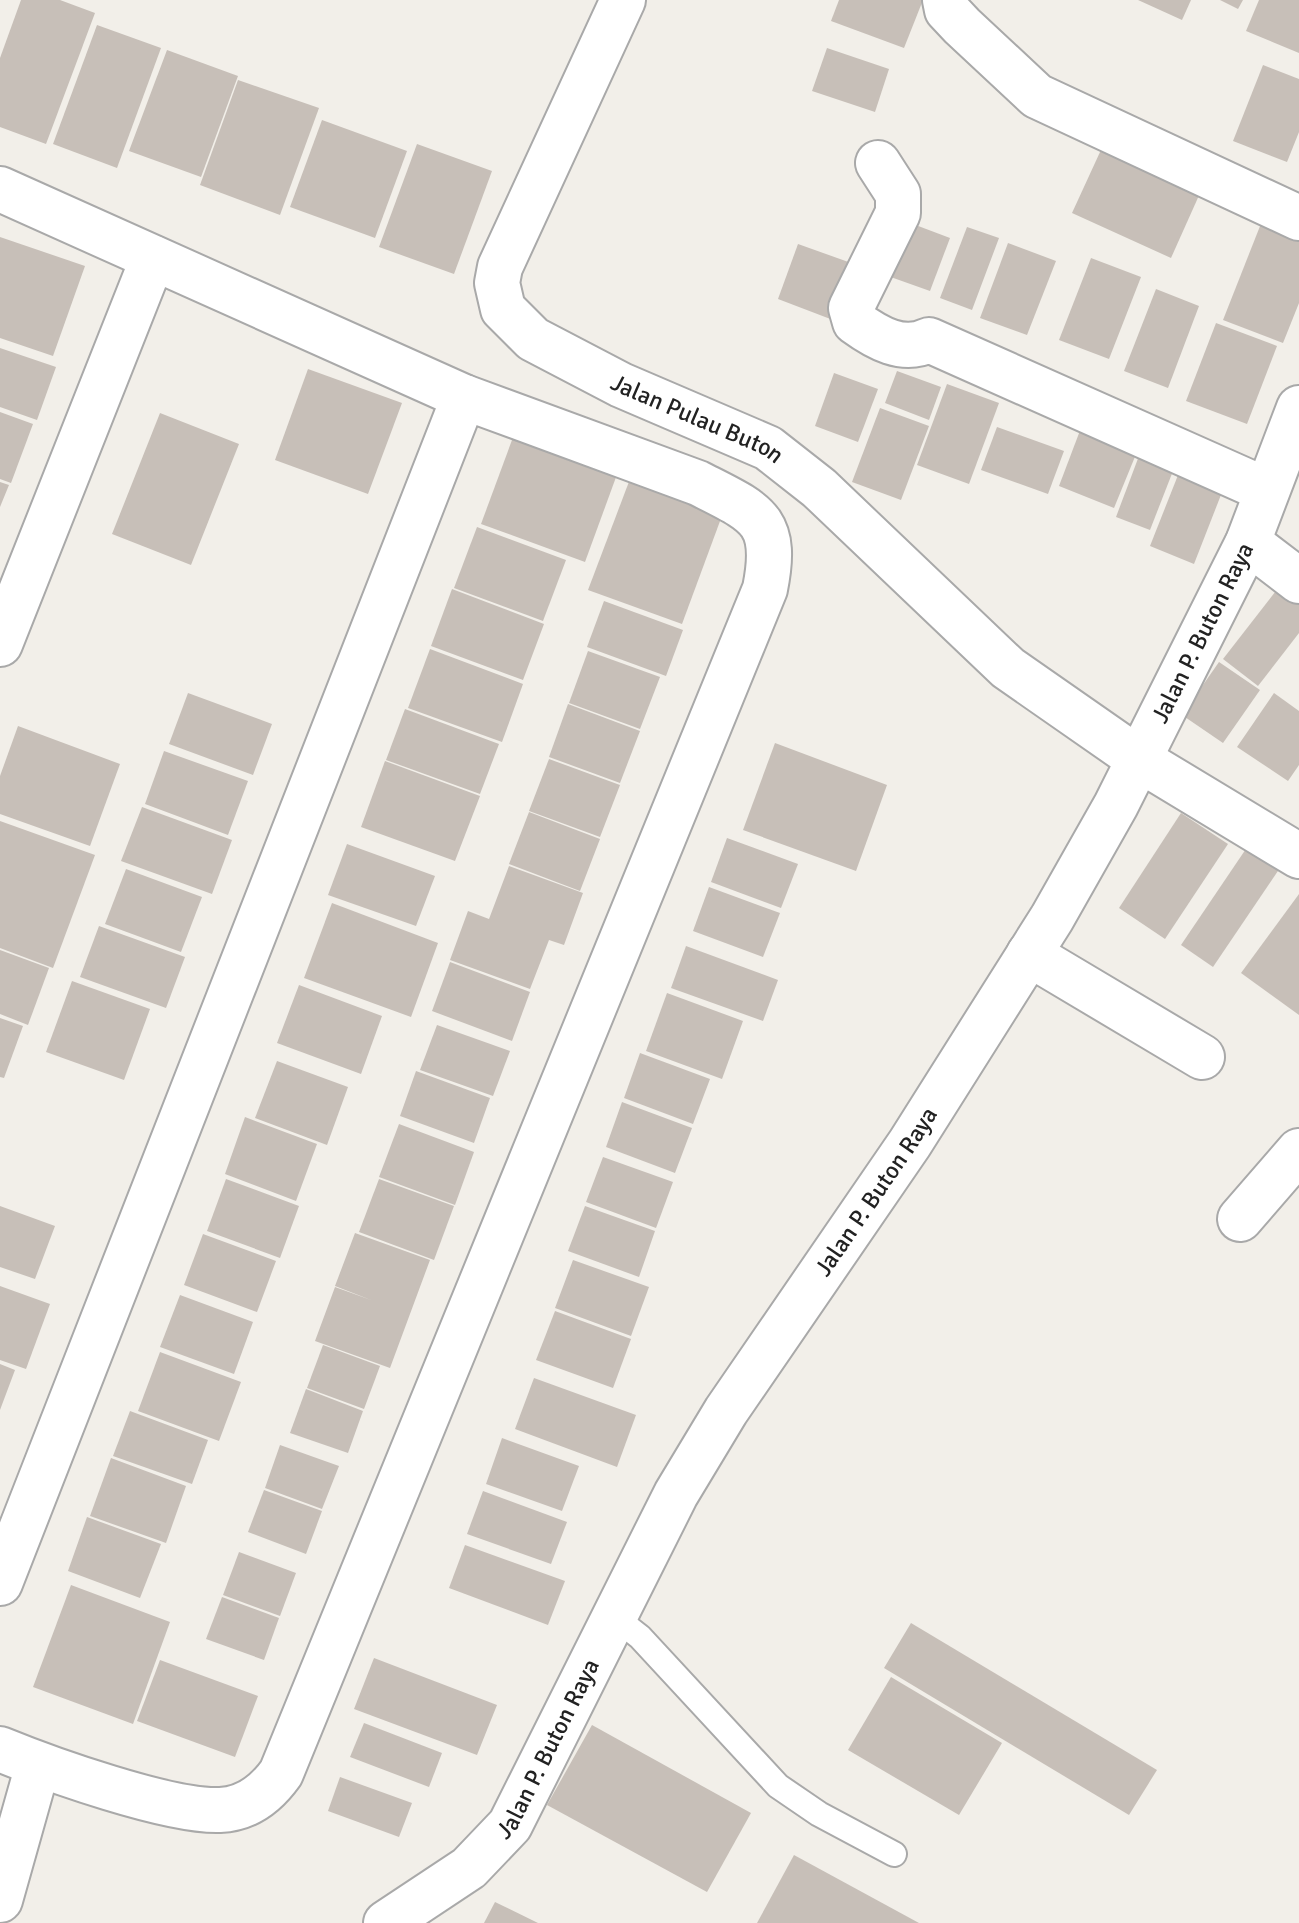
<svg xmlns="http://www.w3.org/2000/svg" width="1299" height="1923" font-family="Signika,sans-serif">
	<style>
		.building { fill: #c7bfb8 }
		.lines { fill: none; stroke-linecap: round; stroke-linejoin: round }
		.service-casing { stroke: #a9a9a9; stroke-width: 28 }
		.minor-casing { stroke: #a9a9a9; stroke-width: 48 }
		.service { stroke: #fff; stroke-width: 24 }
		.minor { stroke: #fff; stroke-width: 44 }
		.labels { text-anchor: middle; stroke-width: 6; stroke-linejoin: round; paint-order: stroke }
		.street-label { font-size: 24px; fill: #222; stroke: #fff }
	</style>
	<rect width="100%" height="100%" fill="#f2efe9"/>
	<!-- building -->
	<g class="building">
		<path d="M21,0H60L95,13L46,144L0,127V58Z"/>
		<path d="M839,0H923L904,48L831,21Z"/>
		<path d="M1138,0H1191L1182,20Z"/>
		<path d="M1220,0H1243L1238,9Z"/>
		<path d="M1259,0H1299V53L1246,31Z"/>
		<path d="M97,25L161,48L117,168L53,144Z"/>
		<path d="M827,48L889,69L875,112L812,91Z"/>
		<path d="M167,50L238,76L201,177L129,151Z"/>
		<path d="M1263,65L1299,79V132L1287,162L1233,141Z"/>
		<path d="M238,80L319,108L280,215L200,185Z"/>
		<path d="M322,120L407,151L375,238L290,207Z"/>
		<path d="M1106,139L1205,182L1171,258L1072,213Z"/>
		<path d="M417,144L492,171L454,274L379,247Z"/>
		<path d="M1264,216L1299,229V303L1283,343L1223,320Z"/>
		<path d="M905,221L950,238L930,291L885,275Z"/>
		<path d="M967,227L999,238L972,310L940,298Z"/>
		<path d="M0,237L85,266L53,356L0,338Z"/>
		<path d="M1008,243L1056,261L1027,335L980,318Z"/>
		<path d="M798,244L854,264L833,320L778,299Z"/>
		<path d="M1091,258L1141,277L1109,359L1059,340Z"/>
		<path d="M1156,289L1199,306L1168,388L1124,371Z"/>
		<path d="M1216,323L1277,346L1247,424L1186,401Z"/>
		<path d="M0,348L56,367L37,420L0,407Z"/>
		<path d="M308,369L402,403L368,494L275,460Z"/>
		<path d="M897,371L941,387L929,420L885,403Z"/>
		<path d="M834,373L878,389L858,442L815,426Z"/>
		<path d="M947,384L999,403L969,484L917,465Z"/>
		<path d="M880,408L929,426L901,500L852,482Z"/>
		<path d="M0,412L33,424L11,483L0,479Z"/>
		<path d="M160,413L239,444L191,565L112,534Z"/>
		<path d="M1084,420L1141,442L1114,508L1059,486Z"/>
		<path d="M519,421L623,458L585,562L481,524Z"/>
		<path d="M997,427L1064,451L1048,494L981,470Z"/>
		<path d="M1145,440L1180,453L1150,530L1116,517Z"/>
		<path d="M1182,465L1226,482L1194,564L1150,546Z"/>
		<path d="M630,479L723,513L682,624L588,590Z"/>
		<path d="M0,482L9,485L0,507Z"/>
		<path d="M477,527L566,560L543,621L454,588Z"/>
		<path d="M1286,578L1299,589V633L1258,686L1223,659Z"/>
		<path d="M452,589L544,624L523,680L431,646Z"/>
		<path d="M604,601L683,630L666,676L587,647Z"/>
		<path d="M430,649L523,684L502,742L408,708Z"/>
		<path d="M588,651L660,677L640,729L569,703Z"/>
		<path d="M1219,662L1260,690L1223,743L1182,715Z"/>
		<path d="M188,693L272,724L253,775L169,744Z"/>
		<path d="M1274,693L1299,711V765L1288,781L1237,747Z"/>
		<path d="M568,704L640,731L620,783L549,757Z"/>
		<path d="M405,709L499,744L480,794L386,760Z"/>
		<path d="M18,726L120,764L90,846L0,814V776Z"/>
		<path d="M775,743L887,785L856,871L743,830Z"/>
		<path d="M164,751L248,781L228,835L145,804Z"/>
		<path d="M549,759L620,785L600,837L529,811Z"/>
		<path d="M385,761L480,796L455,861L361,827Z"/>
		<path d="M142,807L232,840L212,894L121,861Z"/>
		<path d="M529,812L600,839L580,891L509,864Z"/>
		<path d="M1181,813L1228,844L1165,939L1119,908Z"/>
		<path d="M0,821L95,855L53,968L0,948Z"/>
		<path d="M1254,837L1286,859L1213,967L1181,945Z"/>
		<path d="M727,838L798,864L781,908L711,882Z"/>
		<path d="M347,844L435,876L416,926L328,895Z"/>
		<path d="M509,866L583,893L564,945L549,940L530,989L450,960L468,911L489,919Z"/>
		<path d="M126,869L202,897L181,952L105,924Z"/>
		<path d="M709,887L780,913L763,957L693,931Z"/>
		<path d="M1299,894V1015L1241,973Z"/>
		<path d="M332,903L438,943L411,1017L304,978Z"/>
		<path d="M99,926L185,957L166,1008L80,977Z"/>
		<path d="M686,946L778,980L763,1021L671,988Z"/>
		<path d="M0,950L49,968L28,1025L0,1014Z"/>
		<path d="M450,962L530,992L512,1041L432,1011Z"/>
		<path d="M72,981L150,1009L124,1080L46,1052Z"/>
		<path d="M299,985L382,1016L361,1074L277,1043Z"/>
		<path d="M667,993L743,1021L722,1079L646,1051Z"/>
		<path d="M0,1018L23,1026L4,1078L0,1077Z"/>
		<path d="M437,1025L510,1051L493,1096L420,1070Z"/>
		<path d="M640,1053L710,1079L693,1124L624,1098Z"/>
		<path d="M277,1061L348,1087L327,1145L255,1118Z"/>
		<path d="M416,1071L490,1098L474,1143L400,1116Z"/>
		<path d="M622,1102L692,1128L675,1173L606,1147Z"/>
		<path d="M245,1117L317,1144L296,1201L225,1174Z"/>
		<path d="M399,1124L474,1152L455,1205L379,1177Z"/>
		<path d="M603,1157L673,1182L656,1228L586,1202Z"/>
		<path d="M226,1179L299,1206L280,1258L207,1231Z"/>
		<path d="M379,1179L454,1206L434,1260L359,1232Z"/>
		<path d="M0,1206L55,1226L35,1279L0,1267Z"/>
		<path d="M585,1206L655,1231L639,1277L568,1251Z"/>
		<path d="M355,1233L430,1260L390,1368L315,1341L335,1287L371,1300L335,1286Z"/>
		<path d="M203,1234L276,1261L257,1312L184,1285Z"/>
		<path d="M573,1260L649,1287L631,1336L555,1308Z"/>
		<path d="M0,1286L50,1304L26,1369L0,1360Z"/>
		<path d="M180,1295L253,1322L234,1374L160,1347Z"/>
		<path d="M555,1311L631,1339L613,1388L536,1360Z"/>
		<path d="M323,1345L380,1366L364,1409L307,1388Z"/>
		<path d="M160,1352L241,1382L219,1441L138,1411Z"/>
		<path d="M0,1364L15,1370L0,1410Z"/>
		<path d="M534,1378L636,1415L617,1467L515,1429Z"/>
		<path d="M306,1389L363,1411L348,1453L290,1433Z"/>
		<path d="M130,1411L208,1440L192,1484L113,1456Z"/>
		<path d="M502,1438L579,1466L562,1511L486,1484Z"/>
		<path d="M280,1445L339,1466L322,1509L265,1488Z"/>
		<path d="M111,1458L186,1486L166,1543L90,1516Z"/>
		<path d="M264,1490L322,1511L306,1554L248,1532Z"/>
		<path d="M483,1491L567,1522L551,1564L467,1534Z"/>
		<path d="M87,1517L161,1544L140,1598L68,1571Z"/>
		<path d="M465,1545L565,1581L548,1625L449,1588Z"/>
		<path d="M239,1552L296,1573L280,1616L223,1595Z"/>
		<path d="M71,1585L170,1622L133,1724L33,1687Z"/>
		<path d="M222,1597L279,1618L264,1660L206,1639Z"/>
		<path d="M911,1623L1157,1770L1129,1815L884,1668Z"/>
		<path d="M374,1658L497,1705L477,1755L354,1709Z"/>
		<path d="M160,1660L258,1696L235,1757L137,1721Z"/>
		<path d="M891,1677L1002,1743L959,1815L848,1750Z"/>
		<path d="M364,1723L442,1753L429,1787L350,1757Z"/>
		<path d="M592,1725L751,1813L707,1892L547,1805Z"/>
		<path d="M340,1777L412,1803L399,1837L328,1811Z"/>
		<path d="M794,1855L919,1923H757Z"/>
		<path d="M495,1902L538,1923H484Z"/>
	</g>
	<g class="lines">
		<defs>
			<path id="service" d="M612,1615L640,1637L778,1786L819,1814L894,1854"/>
			<g id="minor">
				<path id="s1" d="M623,0L500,267L497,283L503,309L533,339L621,385L768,448L819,488L1008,668L1140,760L1299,856"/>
				<path d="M945,0L947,10L962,26L1037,96L1299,218"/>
				<path d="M878,163L898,194V213L851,308L855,322C877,338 903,353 929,340L1266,490"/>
				<path d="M0,189L464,397L698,483C757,513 779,519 765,589L281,1773C266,1794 246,1809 220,1810C169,1812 49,1769 0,1749"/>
				<path d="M1248,542L1299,581"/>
				<path d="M0,644L153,258"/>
				<path d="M1029,954L1202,1057"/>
				<path d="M1240,1219L1299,1151"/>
				<path d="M0,1583L464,397"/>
				<path d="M0,1900L38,1765"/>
				<path id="s2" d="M386,1923L469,1868L510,1825L676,1494L726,1411L910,1143L1052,918L1116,805L1248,542L1299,408"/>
			</g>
		</defs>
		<!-- service casing -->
		<use href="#service" class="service-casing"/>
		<!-- minor casing -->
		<use href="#minor" class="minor-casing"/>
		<!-- service -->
		<use href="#service" class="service"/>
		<!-- minor -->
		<use href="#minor" class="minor"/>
	</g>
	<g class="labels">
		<!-- street labels -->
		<g class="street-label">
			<text dy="8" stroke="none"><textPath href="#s1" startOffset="562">Jalan Pulau Buton</textPath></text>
			<text dy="8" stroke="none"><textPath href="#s2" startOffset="1540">Jalan P. Buton Raya</textPath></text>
			<text dy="8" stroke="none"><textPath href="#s2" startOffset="892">Jalan P. Buton Raya</textPath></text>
			<text dy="8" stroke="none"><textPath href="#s2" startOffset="244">Jalan P. Buton Raya</textPath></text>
		</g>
	</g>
</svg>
